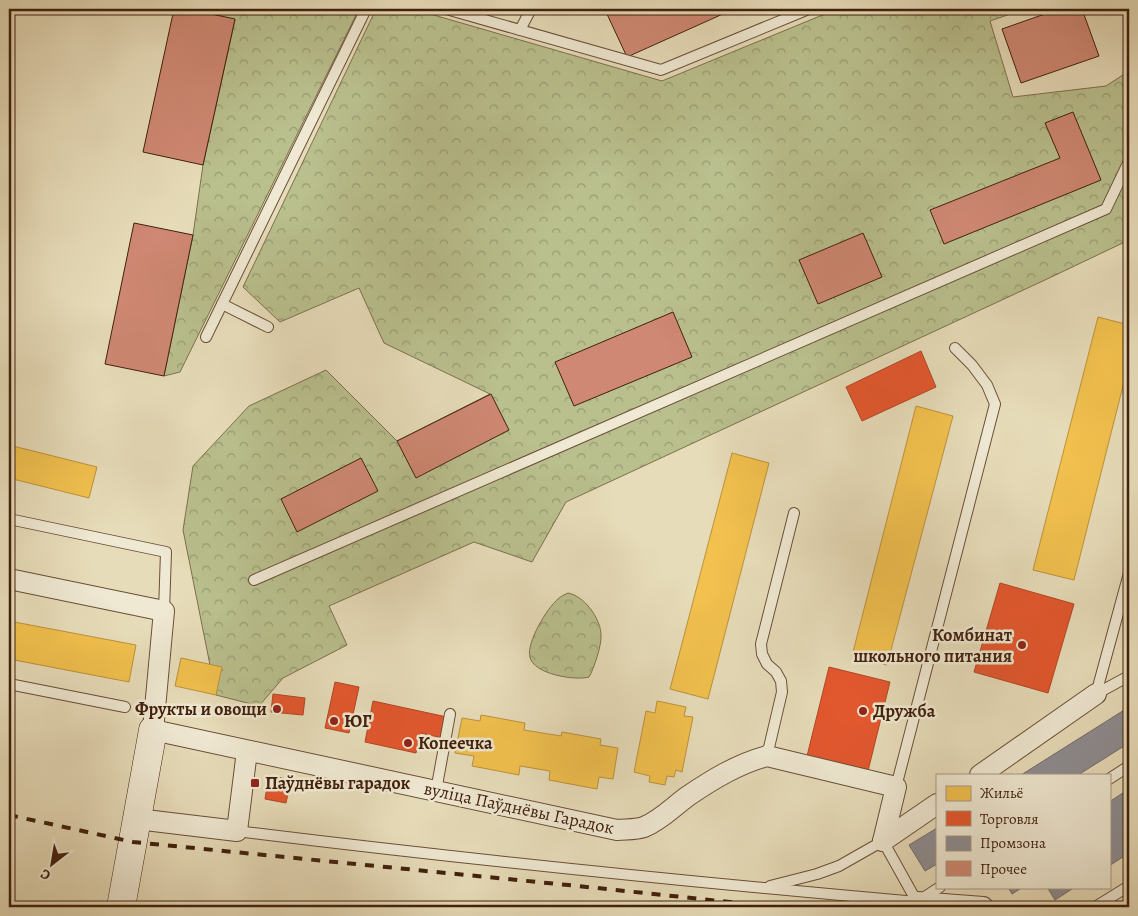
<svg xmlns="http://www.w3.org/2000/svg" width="1138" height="916" font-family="Alegreya,serif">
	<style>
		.forest { fill: url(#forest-crowns); stroke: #7d704d }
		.homes { fill: #f2c14e; stroke: #bd913a }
		.shops { fill: #e4572e; stroke: #b34624 }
		.industry { fill: #8d8d92; stroke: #766c6a }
		.building { fill: #cf8873; stroke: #41200d }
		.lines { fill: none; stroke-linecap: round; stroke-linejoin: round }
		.lane-casing { stroke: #6a4f38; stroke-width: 12 }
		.street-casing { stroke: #6a4f38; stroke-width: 22 }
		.secondary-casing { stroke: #41200d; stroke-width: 29 }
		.lane { stroke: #efe8d2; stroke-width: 10 }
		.street { stroke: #efe8d2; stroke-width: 20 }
		.secondary { stroke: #efe8d2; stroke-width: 28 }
		.rail { stroke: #41200d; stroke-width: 4; stroke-dasharray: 9 9; stroke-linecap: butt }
		.poi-dot { fill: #8f2418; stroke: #efe8d2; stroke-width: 2 }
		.labels { text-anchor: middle; stroke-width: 5; stroke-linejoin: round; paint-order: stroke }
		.poi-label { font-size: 18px; font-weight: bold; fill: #41200d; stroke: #efe8d2; text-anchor: start }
		.street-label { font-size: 18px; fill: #41200d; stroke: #efe8d2 }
	</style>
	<defs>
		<pattern id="forest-crowns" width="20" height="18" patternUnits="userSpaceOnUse" patternTransform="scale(1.25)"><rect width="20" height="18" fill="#b9bf8d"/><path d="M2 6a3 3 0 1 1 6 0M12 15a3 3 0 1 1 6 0" fill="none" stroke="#989b72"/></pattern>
	</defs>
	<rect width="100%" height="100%" fill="#e7dcb9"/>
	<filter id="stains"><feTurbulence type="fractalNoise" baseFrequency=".004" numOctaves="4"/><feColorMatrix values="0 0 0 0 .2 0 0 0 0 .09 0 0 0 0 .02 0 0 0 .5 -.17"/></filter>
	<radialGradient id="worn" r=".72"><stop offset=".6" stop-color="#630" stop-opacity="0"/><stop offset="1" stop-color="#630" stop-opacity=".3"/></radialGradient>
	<!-- forest -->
	<g class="forest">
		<path d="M187,9H359L180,372L164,376L193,235L203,165L235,20Z"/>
		<path d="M376,9H413L662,81L837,9H1025L990,21L1013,97L1106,86L1129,71V240L1045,280L566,502L532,562L474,542L329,606L347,645L283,678L259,706L216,695L183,530L193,466L249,406L326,370L397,441L490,394L384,343L359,288L280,322L243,287Z"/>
		<path d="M568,593C571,594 573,594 576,596C588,602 601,621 601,635C602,644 594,669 589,677C575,681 533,674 530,657C526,643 547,608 558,599C561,596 564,595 568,593Z"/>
	</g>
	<!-- homes -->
	<g class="homes">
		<path d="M1098,317L1129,325V362L1074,580L1033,570Z"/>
		<path d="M916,406L953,416L887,665L852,656Z"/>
		<path d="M9,445L97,467L89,498L9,478Z"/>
		<path d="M732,453L769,463L708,699L670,689Z"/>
		<path d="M9,621L136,645L129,682L9,659Z"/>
		<path d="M181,658L222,667L216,695L175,686Z"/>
		<path d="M657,701L686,707L684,716L693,717L682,772L676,770L674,777L667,776L665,785L649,782L650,776L634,772L646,711L655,713Z"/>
		<path d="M481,715L525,723L524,730L561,736L562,732L601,739L600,745L618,748L613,779L599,777L597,789L549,780L550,771L520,766L519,775L472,766L474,756L455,753L462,718L480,721Z"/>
	</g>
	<!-- shops -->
	<g class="shops">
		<path d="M921,351L936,387L862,421L846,387Z"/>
		<path d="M1000,583L1074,604L1048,693L974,672Z"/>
		<path d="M829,667L890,682L867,775L806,760Z"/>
		<path d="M335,682L359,687L349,733L325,728Z"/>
		<path d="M273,694L305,698L303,715L271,712Z"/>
		<path d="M373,701L447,717L443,738L420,733L416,753L365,742Z"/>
		<path d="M269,775L291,780L286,803L265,799Z"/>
	</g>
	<!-- industry -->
	<g class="industry">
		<path d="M1129,707V743L1078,775H1021Z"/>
		<path d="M1129,789V853L1109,866V802Z"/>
		<path d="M937,828V864L925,871L909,845Z"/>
		<path d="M1008,887H1023L1012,894Z"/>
		<path d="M1047,887H1075L1055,900Z"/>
	</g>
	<!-- building -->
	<g class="building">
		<path d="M174,9H187L235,19L203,165L143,152Z"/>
		<path d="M614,9H734L627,57L606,12Z"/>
		<path d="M1059,9H1082L1099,56L1021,83L1002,29Z"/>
		<path d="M1073,112L1101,180L944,244L930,210L1060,158L1045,123Z"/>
		<path d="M134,223L193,235L164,376L105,364Z"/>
		<path d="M863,233L882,277L818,304L799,260Z"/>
		<path d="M673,312L692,357L574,406L555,362Z"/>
		<path d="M491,394L509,430L416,478L397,441Z"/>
		<path d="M361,458L378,491L297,532L281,499Z"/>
	</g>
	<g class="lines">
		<defs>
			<g id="lane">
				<path d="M446,9L661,70L809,9"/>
				<path d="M520,30L531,9"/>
				<path d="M222,304L268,327"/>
				<path d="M206,337L366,9"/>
				<path d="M9,519L166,552L164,611"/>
				<path d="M254,580L1106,209L1129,161"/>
				<path d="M9,684L125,707"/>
				<path d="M1096,694L1129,573"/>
				<path d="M1096,694L1129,676"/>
				<path d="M767,756L782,692L781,681L776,672L767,664L762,654L761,644L794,513"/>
				<path d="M1109,779L1129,766"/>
				<path d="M896,787L995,404L987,385L972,365L955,348"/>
				<path d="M436,791L450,714"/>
				<path d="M237,831C463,859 690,882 917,902L940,887"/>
				<path d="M770,886L817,874L839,866L883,841L917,902"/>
				<path d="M1095,907L1129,886"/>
			</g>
			<g id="street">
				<path d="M9,579L164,611L153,730L617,830C626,829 635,830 644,827C661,820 674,806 688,796C713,779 738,764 767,756L896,787L883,841"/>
				<path d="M980,775L1096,694"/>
				<path d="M137,819L237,831L247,751"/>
				<path d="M883,841L937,804"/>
				<path d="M917,902L983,907"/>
			</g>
			<path id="secondary" d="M121,907L153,730"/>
		</defs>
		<!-- lane casing -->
		<use href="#lane" class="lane-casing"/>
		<!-- street casing -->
		<use href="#street" class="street-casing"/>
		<!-- secondary casing -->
		<use href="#secondary" class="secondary-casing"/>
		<!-- lane -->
		<use href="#lane" class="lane"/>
		<!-- street -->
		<use href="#street" class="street"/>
		<!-- secondary -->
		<use href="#secondary" class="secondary"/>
		<!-- rail -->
		<path class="rail" d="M9,815L133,842L578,886L777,907"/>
	</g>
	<!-- markers -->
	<g class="poi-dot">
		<circle cx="1022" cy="645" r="5"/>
		<circle cx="277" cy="709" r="5"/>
		<circle cx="863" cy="711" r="5"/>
		<circle cx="334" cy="721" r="5"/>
		<circle cx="408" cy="743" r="5"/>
		<rect x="250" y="778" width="10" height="10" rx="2.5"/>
	</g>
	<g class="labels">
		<!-- poi labels -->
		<g class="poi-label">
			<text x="1012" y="641" text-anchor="end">Комбинат<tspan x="1012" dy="21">школьного питания</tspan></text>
			<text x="267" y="715" text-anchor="end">Фрукты и овощи</text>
			<text x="873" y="717">Дружба</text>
			<text x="344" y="727">ЮГ</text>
			<text x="418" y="749">Копеечка</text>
			<text x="265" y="789">Паўднёвы гарадок</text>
		</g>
		<!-- street labels -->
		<g class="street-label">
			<text transform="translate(519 808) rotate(12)" y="6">вуліца Паўднёвы Гарадок</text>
		</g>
	</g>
	<!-- margin -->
	<rect width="1138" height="916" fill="none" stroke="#e7dcb9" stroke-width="30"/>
	<rect x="10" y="10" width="1118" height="896" fill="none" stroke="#41200d" stroke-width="2.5"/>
	<rect x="15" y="15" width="1108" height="886" fill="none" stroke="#41200d"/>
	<!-- legend -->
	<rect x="936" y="774" width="175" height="115" fill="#efe8d2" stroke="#a99883"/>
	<rect x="946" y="786" width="25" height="15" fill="#f2c14e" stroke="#a99883"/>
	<text x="980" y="798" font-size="15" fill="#41200d">Жильё</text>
	<rect x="946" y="811" width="25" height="15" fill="#e4572e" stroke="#a99883"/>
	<text x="980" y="824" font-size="15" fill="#41200d">Торговля</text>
	<rect x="946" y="836" width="25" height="15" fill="#8d8d92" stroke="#a99883"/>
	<text x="980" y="848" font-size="15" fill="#41200d">Промзона</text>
	<rect x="946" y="861" width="25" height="15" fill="#cf8873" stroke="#a99883"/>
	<text x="980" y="874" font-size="15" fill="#41200d">Прочее</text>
	<!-- north arrow -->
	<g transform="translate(52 864) rotate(211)" stroke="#efe8d2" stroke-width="4" paint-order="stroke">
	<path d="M0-4L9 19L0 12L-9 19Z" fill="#41200d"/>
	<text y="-8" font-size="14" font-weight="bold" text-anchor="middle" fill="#41200d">С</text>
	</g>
	<rect width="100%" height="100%" filter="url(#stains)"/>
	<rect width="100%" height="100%" fill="url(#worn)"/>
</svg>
